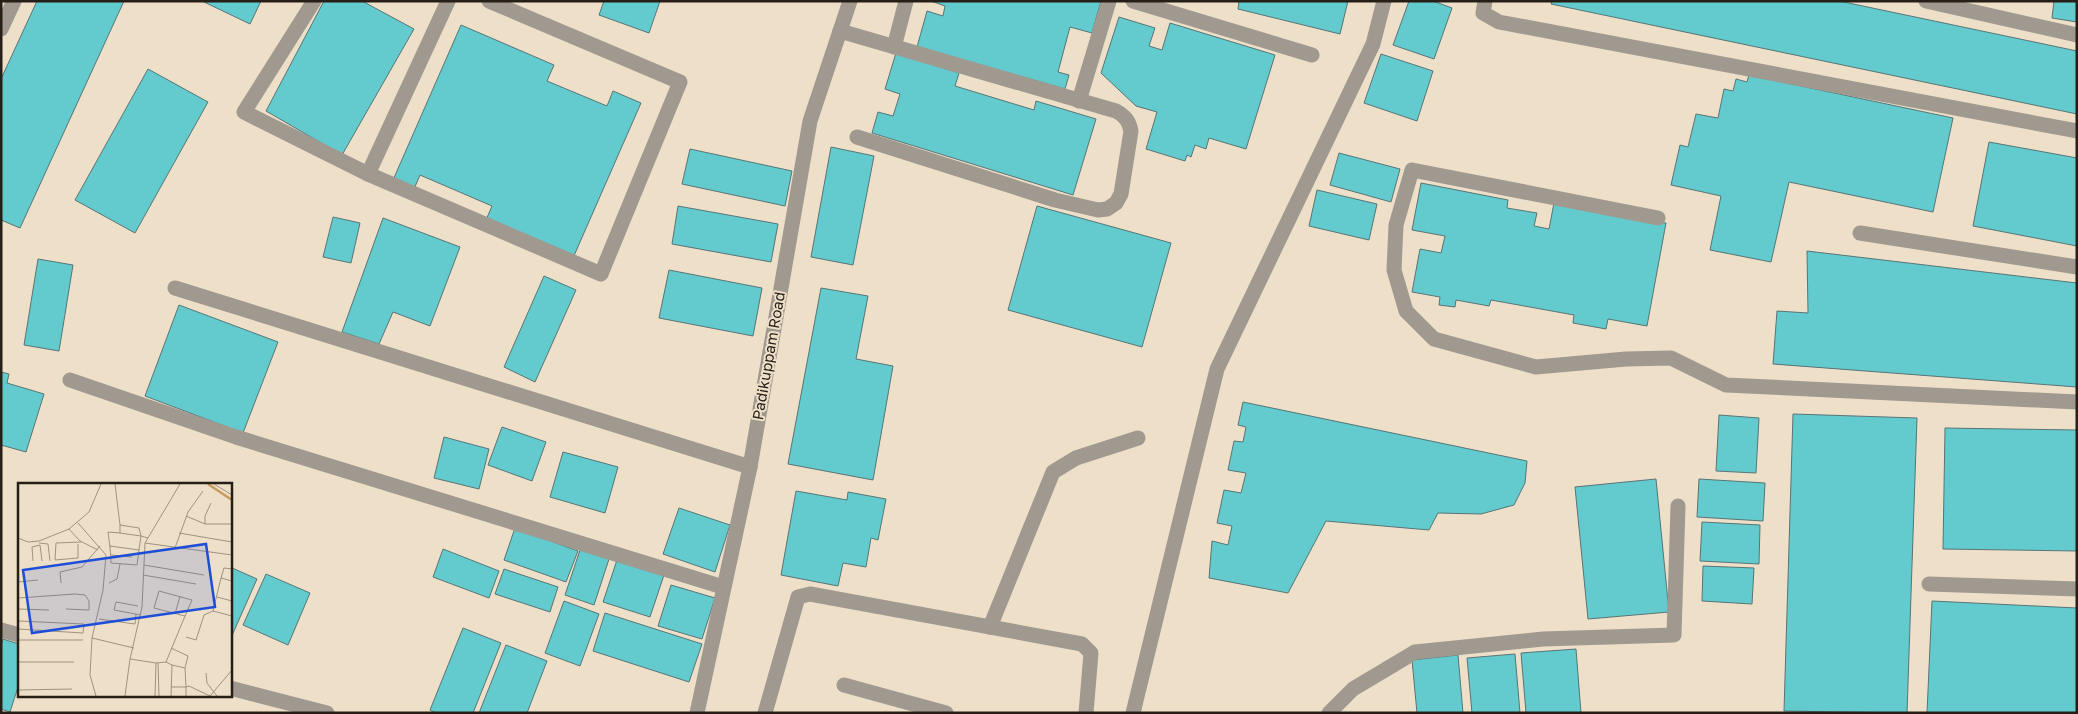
<svg xmlns="http://www.w3.org/2000/svg" width="2078" height="714" font-family="'Golos Text',sans-serif">
	<style>
		.building { fill: #63cace; stroke: #577576 }
		.lines { fill: none; stroke-linecap: round; stroke-linejoin: round }
		.minor { stroke: #a09990; stroke-width: 15 }
		.labels { text-anchor: middle; stroke-width: 4; stroke-linejoin: round; paint-order: stroke }
		.street-label { font-size: 15px; fill: #251f17; stroke: #eedfc8 }
		.inset-river { fill: none; stroke: #c69c5c; stroke-width: 2.5 }
		.inset-road { fill: none; stroke: #9e9281; stroke-width: 1 }
		.view { fill: #1d4ed8; fill-opacity: 0.15; stroke: #1d4ed8; stroke-width: 2.5 }
		.inset-edge { fill: none; stroke: #251f17; stroke-width: 2.5 }
	</style>
	<rect width="100%" height="100%" fill="#eedfc8"/>
	<!-- building -->
	<g class="building">
		<path d="M37,1H124L20,228L1,220V79Z"/>
		<path d="M202,1H261L250,24Z"/>
		<path d="M324,1H362L414,29L342,155L266,111Z"/>
		<path d="M604,1H660L649,33L599,15Z"/>
		<path d="M931,1H1101L1092,33L1070,27L1058,72L1069,75L1065,89L917,47L927,11L943,16L945,6Z"/>
		<path d="M1239,1H1348L1340,34L1238,9Z"/>
		<path d="M1409,1H1433L1452,8L1434,59L1393,45Z"/>
		<path d="M1552,1H1839L2077,51V114L1551,4Z"/>
		<path d="M2054,1H2077V22L2052,18Z"/>
		<path d="M1119,17L1155,28L1149,46L1162,50L1170,23L1275,55L1246,149L1209,138L1206,149L1195,145L1191,157L1187,155L1185,161L1146,149L1157,112L1136,106L1101,73Z"/>
		<path d="M461,25L554,65L547,81L607,106L613,91L641,103L573,258L486,220L492,206L420,175L414,189L393,180Z"/>
		<path d="M896,53L959,73L955,86L1034,110L1036,101L1096,119L1073,195L872,133L878,112L893,116L900,94L885,89Z"/>
		<path d="M1381,54L1433,71L1417,121L1364,103Z"/>
		<path d="M148,69L208,102L135,233L75,200Z"/>
		<path d="M1749,75L1953,118L1933,212L1789,182L1771,262L1710,250L1721,196L1671,185L1680,145L1688,147L1696,114L1718,118L1724,89L1733,91L1736,79L1747,82Z"/>
		<path d="M1989,142L2077,158V246L1973,226Z"/>
		<path d="M831,147L874,156L853,265L811,257Z"/>
		<path d="M690,149L792,171L785,206L682,184Z"/>
		<path d="M1339,153L1400,169L1391,202L1330,185Z"/>
		<path d="M1421,183L1508,200L1507,208L1537,213L1534,226L1549,229L1554,203L1666,223L1647,326L1608,319L1606,329L1573,323L1574,315L1491,300L1489,306L1456,300L1455,307L1439,305L1440,297L1412,292L1420,249L1441,253L1445,236L1412,230Z"/>
		<path d="M1317,190L1377,204L1369,240L1309,226Z"/>
		<path d="M678,206L778,224L771,262L672,244Z"/>
		<path d="M1037,206L1171,243L1142,347L1008,310Z"/>
		<path d="M333,217L360,223L351,263L323,257Z"/>
		<path d="M383,218L460,247L430,326L393,312L379,344L342,332Z"/>
		<path d="M1807,251L2077,283V387L1773,364L1777,311L1808,313Z"/>
		<path d="M38,259L73,265L59,351L24,345Z"/>
		<path d="M669,270L762,288L753,336L659,318Z"/>
		<path d="M544,276L576,290L535,382L504,367Z"/>
		<path d="M821,288L868,296L856,359L893,366L873,480L788,464Z"/>
		<path d="M179,305L278,342L243,433L145,396Z"/>
		<path d="M1,372L9,374L7,383L44,394L26,452L1,445Z"/>
		<path d="M1243,402L1527,461L1525,483L1514,505L1481,514L1438,513L1429,530L1326,521L1288,593L1209,578L1212,541L1228,545L1232,526L1217,523L1224,490L1241,493L1246,473L1228,470L1234,441L1243,442L1246,427L1238,425Z"/>
		<path d="M1793,414L1917,418L1907,713L1784,711Z"/>
		<path d="M1719,415L1759,418L1756,473L1716,471Z"/>
		<path d="M502,427L546,442L532,481L488,465Z"/>
		<path d="M1945,428L2077,430V551L1943,549Z"/>
		<path d="M444,437L489,449L479,489L434,478Z"/>
		<path d="M563,452L618,467L605,513L550,497Z"/>
		<path d="M1656,479L1669,612L1588,619L1575,487Z"/>
		<path d="M1699,479L1765,483L1763,521L1697,517Z"/>
		<path d="M796,491L847,500L848,492L886,499L878,540L871,538L866,567L843,563L838,586L781,575Z"/>
		<path d="M679,508L730,525L715,572L663,554Z"/>
		<path d="M1702,522L1760,525L1759,564L1700,561Z"/>
		<path d="M515,528L578,551L566,582L504,560Z"/>
		<path d="M443,549L499,571L489,598L433,577Z"/>
		<path d="M580,550L609,559L594,605L565,595Z"/>
		<path d="M617,560L664,575L650,617L603,602Z"/>
		<path d="M1703,566L1754,568L1752,604L1702,601Z"/>
		<path d="M230,567L257,579L230,640Z"/>
		<path d="M504,569L558,587L550,612L495,594Z"/>
		<path d="M266,574L310,593L288,645L243,625Z"/>
		<path d="M671,585L715,598L702,639L658,626Z"/>
		<path d="M564,601L599,614L580,666L545,653Z"/>
		<path d="M1932,601L2077,608V713H1927Z"/>
		<path d="M605,613L702,644L689,682L593,651Z"/>
		<path d="M463,628L501,643L473,713H436L430,710Z"/>
		<path d="M3,639L19,644V684L10,712L1,709V645Z"/>
		<path d="M506,645L547,661L527,713H479Z"/>
		<path d="M1576,649L1581,713H1526L1521,653Z"/>
		<path d="M1515,654L1520,713H1472L1467,658Z"/>
		<path d="M1458,655L1463,713H1417L1412,660Z"/>
	</g>
	<g class="lines">
		<!-- minor -->
		<g class="minor">
			<path d="M314,1L244,112L368,174L601,274L680,82L489,1"/>
			<path d="M1133,1L1312,55"/>
			<path d="M1485,1L1483,13L1499,22L2077,131"/>
			<path d="M1926,1L2077,35"/>
			<path d="M1,29L14,1"/>
			<path d="M840,31L1116,111C1125,116 1129,121 1131,131L1121,194L1116,203L1107,209L1098,210L1055,200L857,137"/>
			<path d="M894,47L906,1"/>
			<path d="M1079,101L1109,1"/>
			<path d="M368,174L448,1"/>
			<path d="M1658,218L1412,170L1396,225L1394,270L1406,311L1434,339L1536,367L1626,359L1671,358L1726,385L2077,402"/>
			<path d="M1860,233L2077,267"/>
			<path d="M175,288L750,467"/>
			<path d="M70,380L236,437L723,587"/>
			<path d="M1929,584L2077,589"/>
			<path d="M990,627L1053,472L1076,458L1138,438"/>
			<path d="M1,630L19,635"/>
			<path d="M844,685L946,713"/>
			<path d="M230,688L327,713"/>
			<path d="M697,713L750,467L810,121L850,1"/>
			<path d="M765,713L798,597L810,594L1082,644L1091,653L1086,713"/>
			<path d="M1133,713L1217,369L1373,44L1384,1"/>
			<path d="M1329,713L1353,689L1415,652L1543,639L1674,635L1678,506"/>
		</g>
	</g>
	<g class="labels">
		<!-- street labels -->
		<g class="street-label">
			<text transform="translate(769 356) rotate(-80)" y="5">Padikuppam Road</text>
		</g>
	</g>
	<!-- overview -->
	<g transform="translate(18 483)">
		<rect width="214" height="214" fill="#eedfc8"/>
		<path class="inset-river" d="M190,1L214,17"/>
		<path class="inset-road" d="M97,1L102,42M196,1L214,12M168,33L187,41H214M60,40L88,72L85,107L74,155M187,41V33L193,20M51,46L62,58L80,67M102,50L123,53L121,67L119,82L93,80L92,63L121,67M161,50L214,59M0,55L10,59L21,58L51,46L71,29L83,1M21,60L30,61L32,78M127,60L214,72M60,61V75L37,77L38,60L63,59M92,64L90,49L102,50V42L121,45L123,53L130,55M157,65L170,29L185,8M93,72L114,74M15,78L14,64L22,62L24,78M126,82L186,92M125,92L178,101M203,95L206,85L214,86M214,98L203,95L195,128L214,133M0,99L20,97M43,100L42,89L64,84L82,63M91,100L99,96L102,81M141,108L174,117L167,133L136,125ZM199,114L214,118M0,115L57,111L67,112L71,118V127L48,126M120,123L98,119L96,127L123,132M0,126L31,127M157,131L162,113M81,136L117,141L118,131M0,138L66,141L65,150L0,146M168,154L178,157L186,132L195,128M0,157H65M153,165L170,173L167,185M0,179H56M148,179L154,182L153,213M138,180L148,179L167,133M140,180L141,213M188,190L189,200L199,213M153,204H168L167,185L154,182M0,207L54,206M78,213L72,192L74,155L116,165M107,213L112,176M137,213L138,180L112,176L124,124L127,60L162,1M168,213V204L171,203L192,213M192,213L214,187"/>
		<path class="view" d="M188,61L197,124L14,150L5,87Z"/>
		<rect width="214" height="214" class="inset-edge"/>
	</g>
	<!-- border -->
	<rect width="2078" height="714" fill="none" stroke="#251f17" stroke-width="5"/>
</svg>
